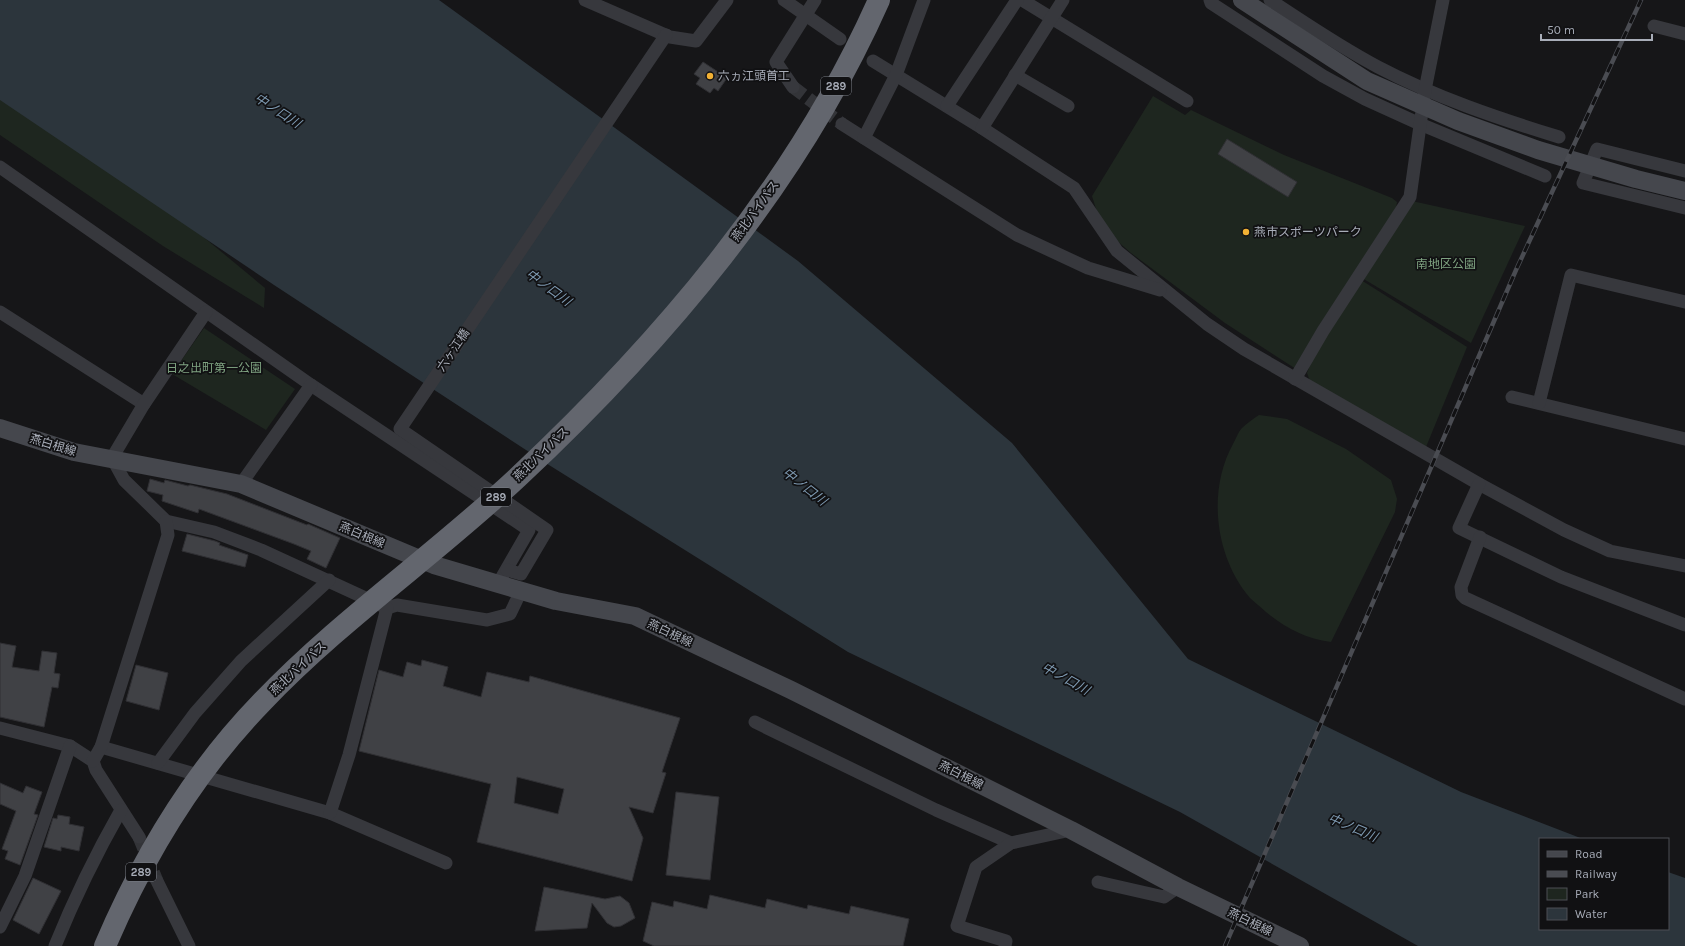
<svg xmlns="http://www.w3.org/2000/svg" width="1685" height="946" font-family="Karla,'Noto Sans JP',sans-serif">
	<style>
		.green { fill: #1e261f }
		.water { fill: #2c353c }
		.building { fill: #404145; stroke: #303034; fill-rule: evenodd }
		.lines { fill: none; stroke-linecap: round; stroke-linejoin: round }
		.street-tunnel { stroke: #333438; stroke-width: 13; stroke-dasharray: 13 6; stroke-linecap: butt }
		.street { stroke: #37383d; stroke-width: 13 }
		.secondary { stroke: #45474d; stroke-width: 18 }
		.highway { stroke: #63666e; stroke-width: 22 }
		.rail-casing { stroke: #4a4c52; stroke-width: 4.5 }
		.rail { stroke: #111113; stroke-width: 3; stroke-dasharray: 9; stroke-linecap: butt }
		.poi-dot { fill: #f2b134; stroke: #111113; stroke-width: 1.5 }
		.labels { text-anchor: middle; stroke-width: 3.5; stroke-linejoin: round; paint-order: stroke }
		.shield { fill: #111113; stroke: #7b7e86; stroke-width: 1 }
		.shield-label { font-size: 11px; font-weight: bold; fill: #a8adb8 }
		.poi-label { font-size: 12px; fill: #a8adb8; stroke: #111113; text-anchor: start }
		.street-label { font-size: 12px; fill: #a8adb8; stroke: #111113 }
		.park-label { font-size: 12px; fill: #7fa381; stroke: #111113 }
		.water-label { font-size: 13px; font-style: italic; fill: #7f9bb3; stroke: #111113 }
	</style>
	<rect width="100%" height="100%" fill="#161618"/>
	<!-- green -->
	<g class="green">
		<path d="M0,90L160,201L265,288L264,308L163,246L0,135Z"/>
		<path d="M1153,96L1185,115L1191,110L1284,155L1392,198L1397,202L1395,213L1296,369L1225,323L1131,253L1115,239L1097,212L1092,196Z"/>
		<path d="M1412,201L1525,226L1471,343L1362,278Z"/>
		<path d="M1361,280L1467,347L1426,447L1310,381L1307,373L1312,360Z"/>
		<path d="M204,328L295,389L266,430L172,374Z"/>
		<path d="M1259,415L1287,419L1346,449L1391,480L1397,499L1395,512L1331,642C1305,638 1287,629 1266,612C1261,607 1255,603 1250,598C1215,557 1207,491 1233,444C1236,439 1238,432 1242,428C1247,423 1253,419 1259,415Z"/>
	</g>
	<!-- water -->
	<path class="water" d="M0,0H439L798,261L1012,443L1188,659L1461,792L1583,839H1540V929H1668V872L1685,878V946H1418L1180,812L848,652L549,465L274,285L0,100Z"/>
	<!-- building -->
	<g class="building">
		<path d="M703,62L727,78L718,91L714,88L710,93L696,84L700,78L694,74Z"/>
		<path d="M1227,139L1297,182L1288,197L1218,154Z"/>
		<path d="M150,479L164,483L165,480L188,486L190,485L227,494L307,525L308,524L340,538L326,568L307,559L311,551L294,544L199,509L198,513L162,501L163,495L147,491Z"/>
		<path d="M187,534L215,541L220,543L219,545L248,555L245,567L182,551Z"/>
		<path d="M0,643L16,646L12,667L39,671L42,651L57,653L54,673L60,674L58,688L52,687L44,727L0,717Z"/>
		<path d="M422,660L448,667L443,686L481,697L487,672L529,682L530,676L680,718L662,772L666,773L653,813L629,807L643,838L632,881L477,842L491,784L359,751L379,670L403,677L407,662L421,666ZM517,777L564,789L558,814L514,803Z"/>
		<path d="M136,665L168,673L159,710L126,701Z"/>
		<path d="M0,783L23,793L26,786L42,792L34,814L38,815L20,865L5,859L8,851L2,849L16,811L0,804Z"/>
		<path d="M676,792L719,797L710,880L666,875Z"/>
		<path d="M58,815L70,817L69,824L84,827L79,851L61,847V851L44,847L53,818L57,819Z"/>
		<path d="M33,878L61,891L39,934L13,920Z"/>
		<path d="M544,887L605,899L620,896L629,903L635,918L621,926L614,927L607,923L592,903L587,928L535,931Z"/>
		<path d="M710,895L765,908L767,899L807,909L808,905L849,914L851,906L909,919L903,946H654L643,941L652,902L673,907L674,901L707,909Z"/>
	</g>
	<g class="lines">
		<!-- street-tunnel -->
		<g class="street-tunnel">
			<path d="M793,87L842,124"/>
			<path d="M139,837L157,881"/>
		</g>
		<!-- street -->
		<g class="street">
			<path d="M585,0L670,37L696,41L727,0"/>
			<path d="M784,0L840,39"/>
			<path d="M1022,0L1187,101"/>
			<path d="M1210,0L1211,3L1323,76L1365,99L1420,124L1545,176"/>
			<path d="M1270,0C1305,23 1340,47 1378,67C1435,97 1497,118 1559,137"/>
			<path d="M1654,26L1685,34"/>
			<path d="M873,61L982,128L1074,188L1117,251L1207,324L1244,349L1479,484L1564,530L1610,551L1685,566"/>
			<path d="M1015,75L1068,106"/>
			<path d="M793,87L776,62L815,0"/>
			<path d="M947,106L1017,0"/>
			<path d="M842,124L1017,235L1088,268L1160,290"/>
			<path d="M982,128L1063,0"/>
			<path d="M864,138L896,75L924,0"/>
			<path d="M0,167L311,385L529,530L502,577"/>
			<path d="M1685,171L1597,149L1583,183L1685,208"/>
			<path d="M0,312L144,404"/>
			<path d="M206,312L144,404L112,458L124,480L166,521L214,532L261,550L387,608L397,605L487,620L510,614L521,591"/>
			<path d="M1295,379L1323,331L1410,197L1425,90L1443,0"/>
			<path d="M1512,397L1685,439"/>
			<path d="M1539,403L1571,275L1685,302"/>
			<path d="M241,484L311,385"/>
			<path d="M1479,484L1459,528L1561,577L1685,625"/>
			<path d="M1480,537L1461,587L1462,595L1465,598L1685,699"/>
			<path d="M507,570L521,574L547,530L400,429L666,35"/>
			<path d="M755,722L936,810L1011,843"/>
			<path d="M0,728L70,746L93,761L96,770L139,837"/>
			<path d="M101,747L330,813L446,863"/>
			<path d="M93,761L101,747L168,535L166,521"/>
			<path d="M158,763L195,713L241,661L329,580"/>
			<path d="M330,813L349,755L387,608"/>
			<path d="M157,881L189,946"/>
			<path d="M1098,882L1164,897L1178,887"/>
			<path d="M0,927L25,876L70,746"/>
			<path d="M55,946C74,899 96,854 121,810"/>
			<path d="M1005,946L1006,941L957,926L976,867L1011,843L1071,830"/>
		</g>
		<!-- secondary -->
		<g class="secondary">
			<path d="M1242,0L1367,81L1458,121L1538,150L1636,179L1685,191"/>
			<path d="M0,428L74,452L241,484L434,565L556,601L635,616L791,690L1071,830L1178,887L1300,946"/>
		</g>
		<!-- highway -->
		<path class="highway" d="M105,946C143,857 195,771 262,702C340,620 435,555 518,477C663,341 798,183 879,0"/>
		<defs>
			<path id="rail" d="M1225,946L1516,270L1641,0"/>
		</defs>
		<!-- rail casing -->
		<use href="#rail" class="rail-casing"/>
		<!-- rail -->
		<use href="#rail" class="rail"/>
	</g>
	<!-- markers -->
	<g class="poi-dot">
		<circle cx="710" cy="76" r="4"/>
		<circle cx="1246" cy="232" r="4"/>
	</g>
	<g class="labels">
		<!-- shield labels -->
		<g class="shield">
			<rect x="821" y="77" width="30" height="18" rx="3"/>
			<rect x="481" y="488" width="30" height="18" rx="3"/>
			<rect x="126" y="863" width="30" height="18" rx="3"/>
		</g>
		<g class="shield-label">
			<text x="836" y="90">289</text>
			<text x="496" y="501">289</text>
			<text x="141" y="876">289</text>
		</g>
		<!-- poi labels -->
		<g class="poi-label">
			<text x="718" y="80">六ヵ江頭首工</text>
			<text x="1254" y="236">燕市スポーツパーク</text>
		</g>
		<!-- street labels -->
		<g class="street-label">
			<text transform="translate(755 211) rotate(-54)" y="4">燕北バイパス</text>
			<text transform="translate(453 350) rotate(-56)" y="4">六ヶ江橋</text>
			<text transform="translate(53 445) rotate(17)" y="4">燕白根線</text>
			<text transform="translate(541 454) rotate(-44)" y="4">燕北バイパス</text>
			<text transform="translate(362 535) rotate(23)" y="4">燕白根線</text>
			<text transform="translate(670 633) rotate(25)" y="4">燕白根線</text>
			<text transform="translate(298 668) rotate(-43)" y="4">燕北バイパス</text>
			<text transform="translate(961 775) rotate(27)" y="4">燕白根線</text>
			<text transform="translate(1250 922) rotate(26)" y="4">燕白根線</text>
		</g>
		<!-- park labels -->
		<g class="park-label">
			<text x="1446" y="268">南地区公園</text>
			<text x="214" y="372">日之出町第一公園</text>
		</g>
		<!-- water labels -->
		<g class="water-label">
			<text transform="translate(278 110) rotate(33)" y="5">中ノ口川</text>
			<text transform="translate(549 287) rotate(36)" y="5">中ノ口川</text>
			<text transform="translate(805 486) rotate(38)" y="5">中ノ口川</text>
			<text transform="translate(1066 678) rotate(29)" y="5">中ノ口川</text>
			<text transform="translate(1353 827) rotate(23)" y="5">中ノ口川</text>
		</g>
	</g>
	<!-- legend -->
	<rect x="1539" y="838" width="130" height="92" fill="#111113" stroke="#4d4f55"/>
	<rect x="1547" y="851" width="20" height="6" fill="#45474d" stroke="#4d4f55"/>
	<text x="1575" y="858" font-size="12" fill="#a8adb8">Road</text>
	<rect x="1547" y="871" width="20" height="6" fill="#4a4c52" stroke="#4d4f55"/>
	<text x="1575" y="878" font-size="12" fill="#a8adb8">Railway</text>
	<rect x="1547" y="888" width="20" height="12" fill="#1e261f" stroke="#4d4f55"/>
	<text x="1575" y="898" font-size="12" fill="#a8adb8">Park</text>
	<rect x="1547" y="908" width="20" height="12" fill="#2c353c" stroke="#4d4f55"/>
	<text x="1575" y="918" font-size="12" fill="#a8adb8">Water</text>
	<!-- scale -->
	<path d="M1541 34v6h111v-6" fill="none" stroke="#a8adb8" stroke-width="2"/>
	<text x="1547" y="34" font-size="12" fill="#a8adb8" stroke="#111113" stroke-width="3" paint-order="stroke">50 m</text>
</svg>
